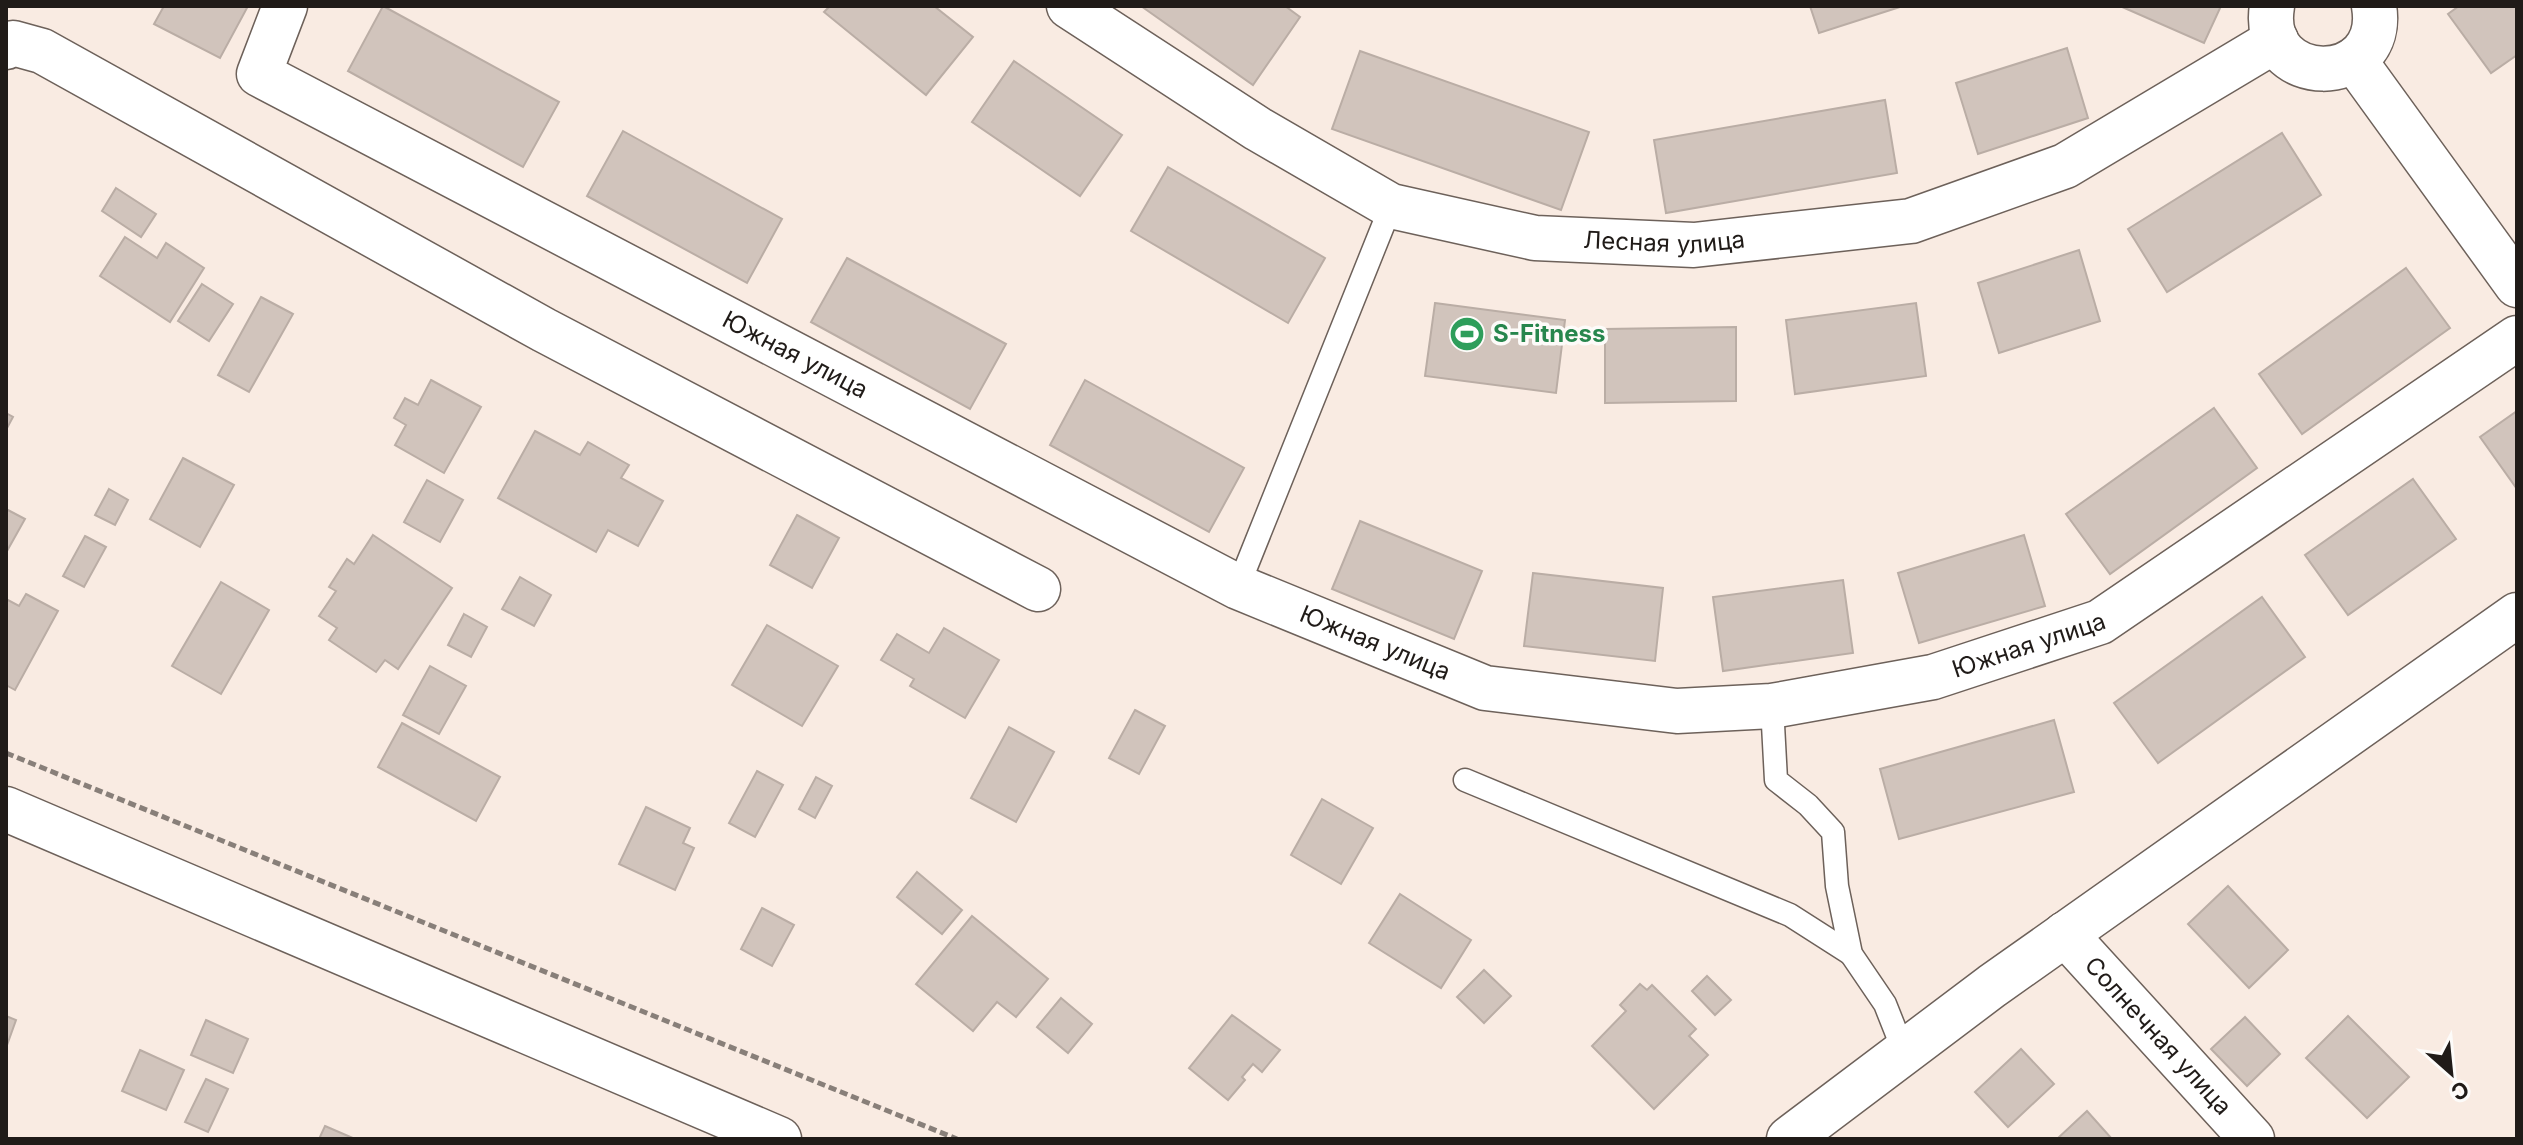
<svg xmlns="http://www.w3.org/2000/svg" width="2523" height="1145" font-family="Inter,sans-serif">
	<style>
		.building { fill: #d1c4bc; stroke: #baada5; stroke-width: 2 }
		.lines { fill: none; stroke-linecap: round; stroke-linejoin: round }
		.service-casing { stroke: #6d615a; stroke-width: 25 }
		.minor-casing { stroke: #6d615a; stroke-width: 47 }
		.tertiary-casing { stroke: #6d615a; stroke-width: 47 }
		.path { stroke: #887f79; stroke-width: 5; stroke-dasharray: 8 4; stroke-linecap: butt }
		.service { stroke: #fff; stroke-width: 22 }
		.minor { stroke: #fff; stroke-width: 44 }
		.tertiary { stroke: #fff; stroke-width: 44 }
		.labels { text-anchor: middle; stroke-width: 7; stroke-linejoin: round; paint-order: stroke }
		.street-label { font-size: 24px; fill: #201b18; stroke: #fdfbf9 }
		.leisure-label { font-size: 24px; font-weight: bold; fill: #27864d; stroke: #fdfbf9; text-anchor: start }
	</style>
	<rect width="100%" height="100%" fill="#f9ebe2"/>
	<!-- building -->
	<g class="building">
		<path d="M164,6H248L220,58L154,24Z"/>
		<path d="M383,6L559,102L523,167L348,71Z"/>
		<path d="M830,6H934L973,37L926,95L824,12Z"/>
		<path d="M1141,6H1285L1300,17L1253,85Z"/>
		<path d="M1810,6H1903L1819,33Z"/>
		<path d="M2120,6H2221L2204,43Z"/>
		<path d="M2459,6H2517V55L2491,73L2448,14Z"/>
		<path d="M2067,48L2088,118L1978,154L1956,83Z"/>
		<path d="M1360,51L1589,132L1561,210L1332,129Z"/>
		<path d="M1014,61L1122,135L1080,196L972,122Z"/>
		<path d="M1885,100L1897,173L1666,213L1654,140Z"/>
		<path d="M623,131L782,219L747,283L587,196Z"/>
		<path d="M2282,133L2321,195L2167,292L2128,229Z"/>
		<path d="M1168,167L1325,258L1288,323L1131,231Z"/>
		<path d="M116,188L156,214L141,237L102,211Z"/>
		<path d="M125,237L157,258L166,243L204,268L170,322L100,276Z"/>
		<path d="M2079,250L2100,321L1999,353L1978,283Z"/>
		<path d="M847,258L1006,344L970,409L811,322Z"/>
		<path d="M2406,268L2450,328L2302,434L2259,374Z"/>
		<path d="M202,284L233,304L209,341L178,321Z"/>
		<path d="M261,297L293,314L249,392L218,375Z"/>
		<path d="M1435,303L1565,320L1556,393L1425,376Z"/>
		<path d="M1916,303L1926,376L1795,394L1786,320Z"/>
		<path d="M1736,327V401L1605,403V329Z"/>
		<path d="M431,380L481,407L444,473L395,445L406,425L394,418L405,398L418,405Z"/>
		<path d="M1085,380L1244,468L1209,532L1050,445Z"/>
		<path d="M2214,408L2257,468L2110,574L2066,514Z"/>
		<path d="M2517,411V489L2480,437Z"/>
		<path d="M6,413L13,417L6,430Z"/>
		<path d="M535,431L580,455L588,442L629,465L621,478L663,501L638,546L608,530L596,552L498,498Z"/>
		<path d="M183,458L234,485L200,547L150,519Z"/>
		<path d="M2413,479L2456,539L2348,615L2305,555Z"/>
		<path d="M427,480L463,500L440,542L404,522Z"/>
		<path d="M109,489L128,500L115,525L95,515Z"/>
		<path d="M6,509L25,519L7,551L6,550Z"/>
		<path d="M797,515L839,538L812,588L770,565Z"/>
		<path d="M1360,521L1482,571L1454,639L1332,589Z"/>
		<path d="M373,535L452,588L398,669L385,660L376,672L329,640L337,628L319,616L336,591L329,587L347,559L354,564Z"/>
		<path d="M2024,535L2045,606L1919,643L1898,573Z"/>
		<path d="M85,536L106,547L84,587L63,576Z"/>
		<path d="M1533,573L1663,588L1655,661L1524,646Z"/>
		<path d="M520,577L551,595L534,626L502,609Z"/>
		<path d="M1843,580L1853,653L1723,671L1713,597Z"/>
		<path d="M221,582L269,610L221,694L172,666Z"/>
		<path d="M26,594L58,611L15,690L6,685V599L19,606Z"/>
		<path d="M2262,597L2305,657L2158,763L2114,703Z"/>
		<path d="M464,614L487,627L471,657L448,645Z"/>
		<path d="M767,625L838,666L802,726L732,685Z"/>
		<path d="M944,628L999,660L965,718L910,686L914,679L881,660L897,634L929,653Z"/>
		<path d="M430,666L466,686L439,734L403,715Z"/>
		<path d="M1135,710L1165,726L1139,774L1109,758Z"/>
		<path d="M2054,720L2074,792L1899,839L1880,769Z"/>
		<path d="M402,723L500,777L476,821L378,767Z"/>
		<path d="M1009,727L1054,752L1016,822L971,798Z"/>
		<path d="M757,771L783,785L755,837L729,823Z"/>
		<path d="M816,777L832,786L815,818L799,809Z"/>
		<path d="M1322,799L1373,828L1341,884L1291,855Z"/>
		<path d="M646,807L690,828L683,843L694,848L675,890L619,864Z"/>
		<path d="M917,872L962,910L942,934L897,897Z"/>
		<path d="M2228,886L2288,950L2249,988L2188,924Z"/>
		<path d="M1400,894L1471,940L1441,988L1369,943Z"/>
		<path d="M762,908L794,925L772,966L741,949Z"/>
		<path d="M972,916L1048,979L1016,1017L997,1002L973,1031L916,984Z"/>
		<path d="M1484,970L1511,996L1484,1023L1457,997Z"/>
		<path d="M1707,976L1731,1000L1715,1015L1692,991Z"/>
		<path d="M1640,984L1647,990L1652,985L1696,1029L1689,1036L1708,1055L1654,1109L1592,1046L1626,1011L1620,1005Z"/>
		<path d="M1061,998L1092,1024L1068,1053L1037,1027Z"/>
		<path d="M1232,1015L1280,1050L1262,1072L1253,1064L1242,1077L1245,1080L1228,1100L1189,1068Z"/>
		<path d="M6,1016L16,1020L6,1048Z"/>
		<path d="M2348,1016L2409,1077L2367,1118L2306,1058Z"/>
		<path d="M2245,1017L2280,1054L2247,1086L2211,1049Z"/>
		<path d="M206,1020L248,1039L233,1073L191,1055Z"/>
		<path d="M2021,1049L2054,1084L2008,1127L1975,1092Z"/>
		<path d="M140,1050L184,1070L166,1110L122,1091Z"/>
		<path d="M206,1079L228,1089L208,1132L185,1122Z"/>
		<path d="M2087,1111L2112,1139H2057Z"/>
		<path d="M325,1126L355,1139H319Z"/>
	</g>
	<g class="lines">
		<defs>
			<g id="service">
				<path d="M1238,587L1391,206"/>
				<path d="M1772,706L1776,780L1808,805L1833,832L1837,886L1851,954L1885,1004L1904,1052"/>
				<path d="M1465,780L1790,915L1851,954"/>
			</g>
			<g id="minor">
				<path id="s1" d="M285,6L259,74L1238,587L1485,688L1677,711L1772,706L1933,677L2100,622L2517,338"/>
				<path id="s2" d="M1069,6L1258,129L1391,206L1535,238L1694,245L1911,221L2065,166L2276,40"/>
				<path d="M2272,6C2258,89 2388,90 2374,6"/>
				<path d="M6,47L13,43L42,51L544,330L1038,589"/>
				<path d="M2354,60L2517,285"/>
				<path d="M6,809L779,1139"/>
				<path id="s3" d="M2065,934L2252,1139"/>
			</g>
			<path id="tertiary" d="M1789,1139L1992,986L2517,615"/>
		</defs>
		<!-- service casing -->
		<use href="#service" class="service-casing"/>
		<!-- minor casing -->
		<use href="#minor" class="minor-casing"/>
		<!-- tertiary casing -->
		<use href="#tertiary" class="tertiary-casing"/>
		<!-- path -->
		<path class="path" d="M6,753L957,1139"/>
		<!-- service -->
		<use href="#service" class="service"/>
		<!-- minor -->
		<use href="#minor" class="minor"/>
		<!-- tertiary -->
		<use href="#tertiary" class="tertiary"/>
	</g>
	<!-- icons -->
	<defs>
		<symbol id="stadium-disc" viewBox="-11 -11 22 22"><circle r="9.5" fill="#2e9e5b" stroke="#fdfbf9"/><path d="M0-5a6.5 5 0 1 0 0 10a6.5 5 0 1 0 0-10ZM-3.5-1.8h7v3.6h-7Z" fill="#fff"/></symbol>
	</defs>
	<g fill-rule="evenodd">
		<use href="#stadium-disc" x="1447" y="314" width="40" height="40"/>
	</g>
	<g class="labels">
		<!-- street labels -->
		<g class="street-label">
			<text dy="8" stroke="none"><textPath href="#s2" startOffset="656">Лесная улица</textPath></text>
			<text dy="8" stroke="none"><textPath href="#s1" startOffset="678">Южная улица</textPath></text>
			<text dy="8" stroke="none"><textPath href="#s1" startOffset="1326">Южная улица</textPath></text>
			<text dy="8" stroke="none"><textPath href="#s1" startOffset="1998">Южная улица</textPath></text>
			<text dy="8" stroke="none"><textPath href="#s3" startOffset="138">Солнечная улица</textPath></text>
		</g>
		<!-- leisure labels -->
		<g class="leisure-label">
			<text x="1493" y="342">S-Fitness</text>
		</g>
	</g>
	<!-- border -->
	<rect width="2523" height="1145" fill="none" stroke="#201b18" stroke-width="16"/>
	<!-- north arrow -->
	<g transform="translate(2451 1073) rotate(153)" stroke="#fdfbf9" stroke-width="6" paint-order="stroke">
	<path d="M0-6L14 30L0 20L-14 30Z" fill="#201b18"/>
	<text y="-12" font-size="22" font-weight="bold" text-anchor="middle" fill="#201b18">С</text>
	</g>
</svg>
